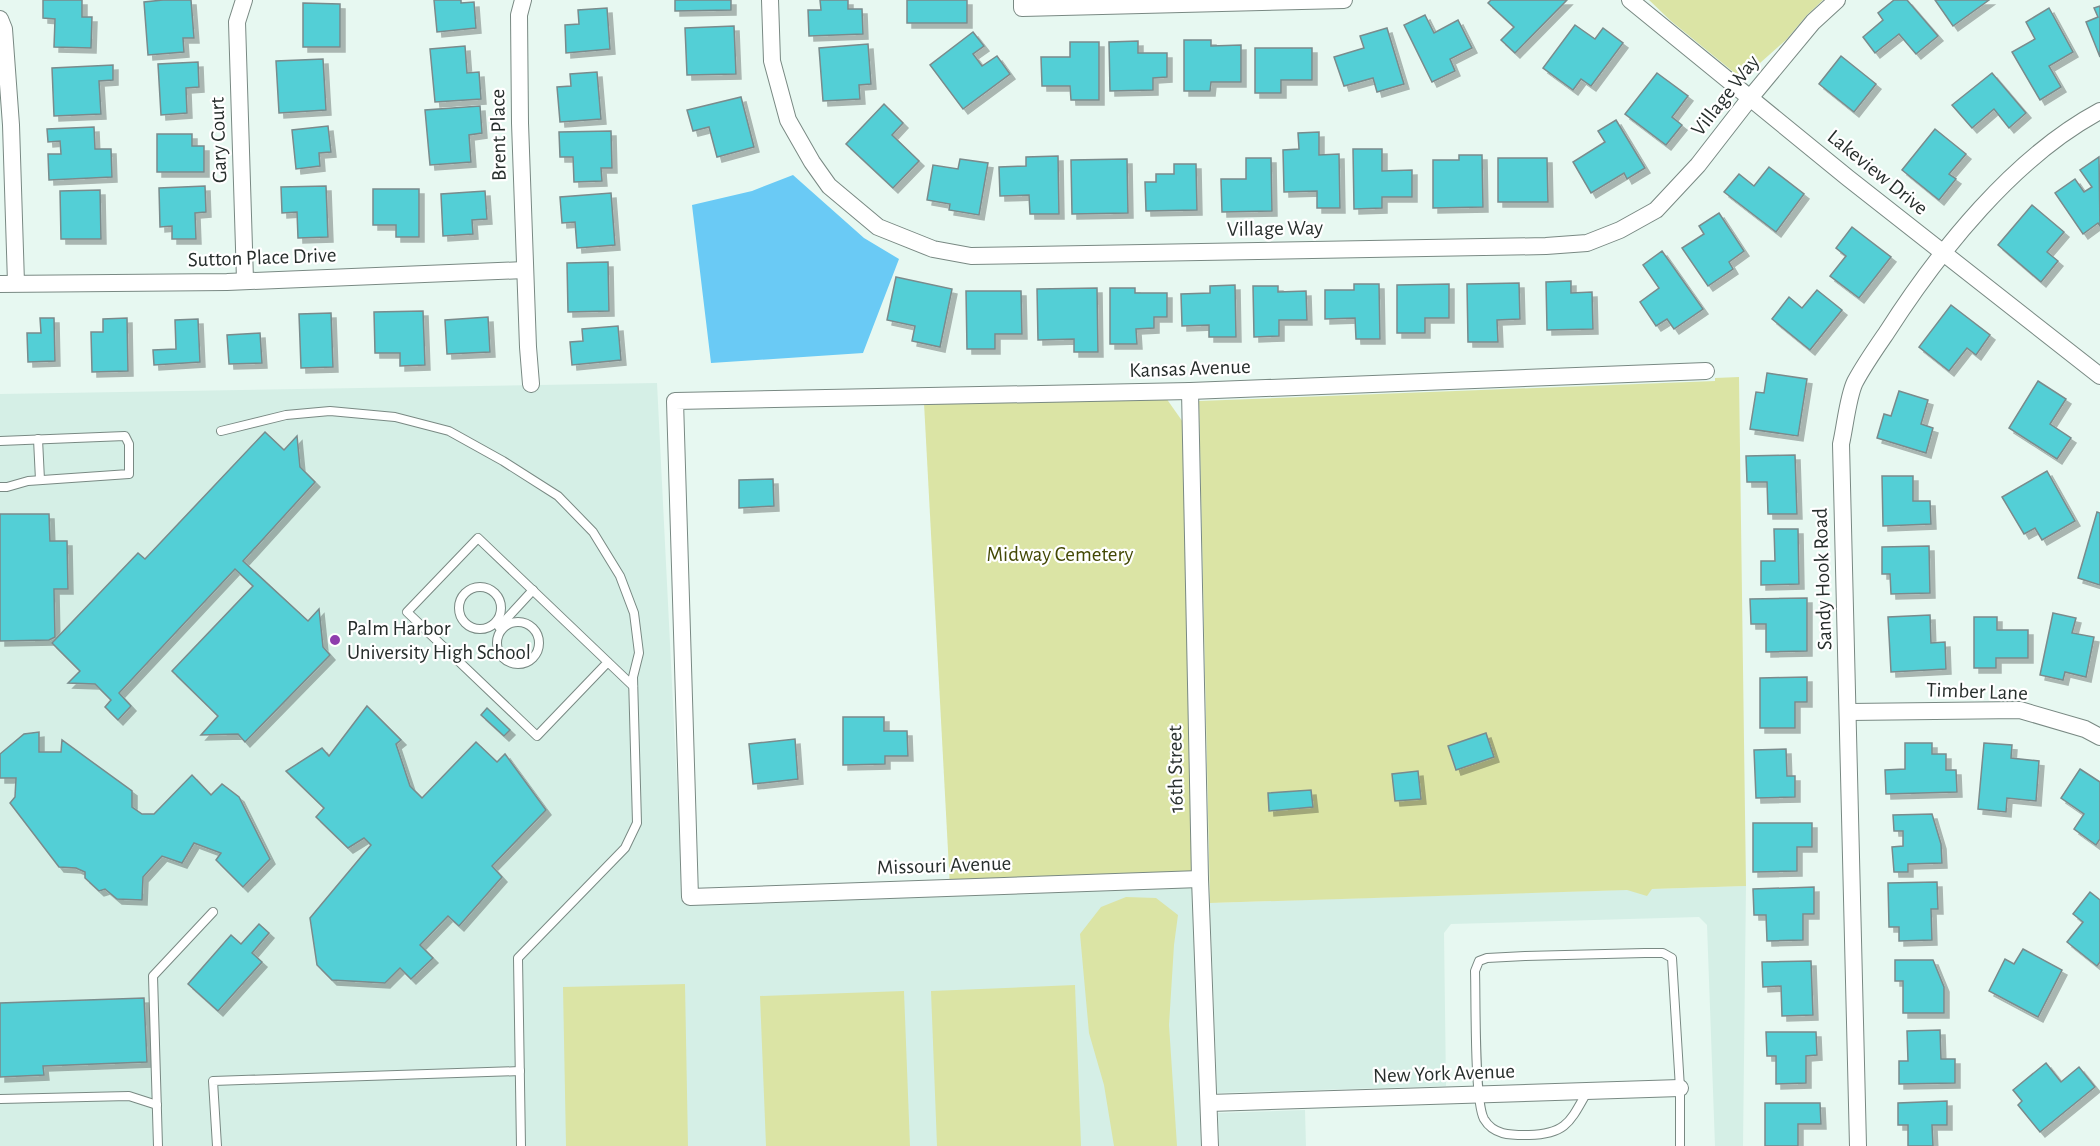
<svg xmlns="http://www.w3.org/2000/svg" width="2100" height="1146" font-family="'Alegreya Sans',sans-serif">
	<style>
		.built { fill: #d5efe6 }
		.green { fill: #dbe4a5 }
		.water { fill: #6acaf5 }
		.building { fill: #52cfd6; stroke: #7a8b8c; stroke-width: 1.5; filter: url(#shadow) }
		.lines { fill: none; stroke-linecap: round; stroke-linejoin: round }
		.lane-casing { stroke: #798983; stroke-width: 10 }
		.street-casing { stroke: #798983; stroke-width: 18 }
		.lane { stroke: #fff; stroke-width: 8 }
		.street { stroke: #fff; stroke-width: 16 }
		.poi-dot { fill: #8e3dad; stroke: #fff; stroke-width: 2 }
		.labels { text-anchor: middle; stroke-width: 4.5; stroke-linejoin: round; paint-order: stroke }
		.street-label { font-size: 21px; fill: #272e2c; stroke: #fff }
		.park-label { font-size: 21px; fill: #434805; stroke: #fff }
		.poi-label { font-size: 21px; fill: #272e2c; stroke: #fff; text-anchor: start }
	</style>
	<defs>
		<filter id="shadow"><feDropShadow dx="5" dy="5" stdDeviation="0" flood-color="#0004"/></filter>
	</defs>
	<rect width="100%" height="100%" fill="#e7f8f1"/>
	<!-- built -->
	<g class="built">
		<path d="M657,383L683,904L1195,886L1203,1146H0V394Z"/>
		<path d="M1746,886L1743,1146H1715L1707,925L1699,917L1451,924L1444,933L1446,1086L1217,1093L1210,903Z"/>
		<path d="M1305,1110L1306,1146H1219L1218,1113Z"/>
	</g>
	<!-- green -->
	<g class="green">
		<path d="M1649,0H1823L1807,15L1786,40L1742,79L1671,21Z"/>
		<path d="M1739,377L1746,886L1652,889L1647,896L1627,890L1210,903L1199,401L1715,381V378Z"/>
		<path d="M1166,398L1185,425L1194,879L950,888L924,403Z"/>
		<path d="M1126,897L1156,898L1178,915L1174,945L1169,1025L1177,1146H1114L1104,1085L1089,1033L1080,934L1101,907Z"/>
		<path d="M685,984L688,1146H566L563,987Z"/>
		<path d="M1075,985L1081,1146H937L931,991Z"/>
		<path d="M904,991L910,1146H766L760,996Z"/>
	</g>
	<!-- water -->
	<path class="water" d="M793,175L864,238L899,259L863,353L711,363L692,205L752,191Z"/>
	<!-- building -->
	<g class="building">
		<path d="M43,0H82V17H92L91,48L54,47L55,19L43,18Z"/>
		<path d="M163,0H191L194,38H183L184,52L148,55L144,2Z"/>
		<path d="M434,0H461V3L474,2L476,28L437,32Z"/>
		<path d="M675,0H731V10L675,11Z"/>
		<path d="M820,0H848V9H862L863,34L809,36L808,10H821Z"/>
		<rect x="907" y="0" width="60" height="23"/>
		<path d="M1491,0H1567L1515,53L1501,40L1514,27L1488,3Z"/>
		<path d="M1894,0H1907L1938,36L1916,54L1899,34L1875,53L1863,37L1883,20L1878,13Z"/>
		<path d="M1935,0H1989L1953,26Z"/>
		<path d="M303,3L340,4V47H303Z"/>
		<path d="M2100,6V57L2086,22L2098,17L2094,8Z"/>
		<path d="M607,8L610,49L566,53L565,25L579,24L578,10Z"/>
		<path d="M2049,8L2073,52L2049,66L2061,87L2040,100L2012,52L2035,39L2026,22Z"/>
		<path d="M1425,15L1434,33L1458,20L1472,48L1450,59L1455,71L1432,82L1404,25Z"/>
		<path d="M1575,25L1595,39L1603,28L1623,43L1591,86L1581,79L1573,90L1543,68Z"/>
		<path d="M734,26L736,74L687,75L685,28Z"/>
		<path d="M1387,28L1404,84L1377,92L1373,78L1344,86L1334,57L1364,48L1360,36Z"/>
		<path d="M973,32L984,46L973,54L982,66L997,56L1010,74L963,109L930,65Z"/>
		<path d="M1184,40H1211V46L1241,45V82H1211L1210,91H1184Z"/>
		<path d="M1138,41V53H1167V77L1153,78V90L1110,91L1109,42Z"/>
		<path d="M1070,42H1099V100H1071L1070,86H1042L1041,57H1070Z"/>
		<path d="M868,44L871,84L859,85L860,99L823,101L819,48Z"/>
		<path d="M465,46L467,73L479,72L481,99L435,102L430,49Z"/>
		<path d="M1255,48H1312V80H1281V93H1255Z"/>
		<path d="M1841,56L1876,84L1854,112L1819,84Z"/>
		<path d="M323,59L326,110L279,113L276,61Z"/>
		<path d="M198,62L199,87L186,88L187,113L161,115L158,64Z"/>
		<path d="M113,65V80L99,81L101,114L54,116L52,68Z"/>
		<path d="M597,72L601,119L560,122L557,87L571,86L570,74Z"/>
		<path d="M1657,73L1688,96L1672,117L1682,125L1666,145L1625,114Z"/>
		<path d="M1992,73L2026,113L2009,128L1994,109L1972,128L1952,105Z"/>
		<path d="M741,97L754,147L717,157L709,127L693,131L687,110Z"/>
		<path d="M884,104L903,123L892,135L919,161L893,188L846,144Z"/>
		<path d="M480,106L482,133L469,135L471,162L430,165L425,110Z"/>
		<path d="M1616,120L1645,168L1627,179L1624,173L1591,193L1573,162L1605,142L1598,131Z"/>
		<path d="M328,126L331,152L319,153L320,166L296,169L292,130Z"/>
		<path d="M94,127L95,149H111L112,177L49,180L48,154H61L60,141L48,142L47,129Z"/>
		<path d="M1935,129L1966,154L1949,174L1956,179L1939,200L1902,170Z"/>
		<path d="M611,131L612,168H601L602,181L574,182L573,157H560L559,132Z"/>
		<path d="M1319,132V155L1339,154L1340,208H1317V191L1284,192L1283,150L1299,149L1298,133Z"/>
		<path d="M157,134H192V146H204V172H157Z"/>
		<path d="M1353,149H1382V171L1412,170V197H1382V208L1354,209Z"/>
		<path d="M1459,155H1482L1483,207L1433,208V160H1459Z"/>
		<path d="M1058,156L1059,214H1030L1029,195L1000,196L999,167L1026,166V157Z"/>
		<path d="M2099,157L2100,226L2098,223L2083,234L2055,193L2075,179L2084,192L2092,187L2080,170Z"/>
		<path d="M1246,158H1271L1272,211L1222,212L1221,179H1246Z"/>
		<path d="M1498,158H1547L1548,202H1498Z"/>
		<path d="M960,159L988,163L979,215L949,210L950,204L927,200L933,165L958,169Z"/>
		<path d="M1127,159L1128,213L1072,214L1071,160Z"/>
		<path d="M1174,164H1196L1197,210L1146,211L1145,182H1156V174H1174Z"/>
		<path d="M1769,167L1804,194L1776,232L1724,192L1739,174L1754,186Z"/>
		<path d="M205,186L206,212L195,213L196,239H172V226L160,227L159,188Z"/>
		<path d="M326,186L328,237L298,238L297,212L282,213L281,187Z"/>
		<path d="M373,189H419V237H396V225H373Z"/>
		<path d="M100,190L101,239H61L60,191Z"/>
		<path d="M485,191L487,219L472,220L473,234L443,236L441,194Z"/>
		<path d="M611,193L615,245L577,248L575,222L562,223L560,197Z"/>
		<path d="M2032,205L2064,232L2047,252L2058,261L2041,282L1998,245Z"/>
		<path d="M1719,213L1744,251L1729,262L1733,269L1708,286L1682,248L1704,234L1699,226Z"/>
		<path d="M1852,227L1891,257L1859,298L1830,276L1846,256L1836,248Z"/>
		<path d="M1662,251L1703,309L1674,329L1667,319L1656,326L1640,302L1659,288L1643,265Z"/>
		<path d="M608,262L609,311L568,312L567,263Z"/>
		<path d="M896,277L952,289L940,347L912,341L915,326L887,320Z"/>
		<path d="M1571,281V293L1592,292L1593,329L1547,330L1546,282Z"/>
		<path d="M1519,283L1520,319L1497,320L1498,342H1468L1467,284Z"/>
		<path d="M1354,284H1379L1380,339H1356L1355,318L1325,319V290H1354Z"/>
		<path d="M1449,284V318H1425V333H1397V285Z"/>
		<path d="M1235,285L1236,337H1209V325L1182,326L1181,294L1210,293V286Z"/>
		<path d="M1253,286H1278V292L1306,291L1307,320H1279V336L1254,337Z"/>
		<path d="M1097,288L1098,352H1074V339L1038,340L1037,289Z"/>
		<path d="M1110,288H1135V293H1167V317H1154V328L1136,329L1137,344H1110Z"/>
		<path d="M1817,290L1842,310L1810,350L1772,319L1789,297L1802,308Z"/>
		<path d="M966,291H1021L1022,334H995V349H967Z"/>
		<path d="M1951,305L1990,335L1976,355L1967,348L1949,371L1919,347Z"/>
		<path d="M423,311L425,365L400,366V353H375L374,312Z"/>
		<path d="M331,313L333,367L301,368L299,314Z"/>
		<path d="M488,317L490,352L447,354L445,320Z"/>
		<path d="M40,318H54L55,361L28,362L27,333H41Z"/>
		<path d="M127,318L128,371L92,372L91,332H103V319Z"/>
		<path d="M198,319L200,362L154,365L153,350L176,349L175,320Z"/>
		<path d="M618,326L621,360L572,365L570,342L583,341L582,329Z"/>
		<path d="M260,333L262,363L229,364L227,335Z"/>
		<path d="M1767,373L1807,379L1798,436L1750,429L1756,392L1764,393Z"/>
		<path d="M2038,381L2066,399L2050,424L2071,438L2057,459L2009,428Z"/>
		<path d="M1899,391L1928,400L1921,424L1933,428L1926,453L1877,438L1884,414L1891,416Z"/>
		<path d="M265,432L284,450L297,436L300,467L315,482L243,561L308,621L319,609L323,647L330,655L245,742L238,734L201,735L218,716L172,671L253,586L235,569L119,693L131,706L118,720L105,707L111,700L95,684L68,683L80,671L52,643L138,553L145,559Z"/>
		<path d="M1795,455L1797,514H1768L1767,482H1747L1746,456Z"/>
		<path d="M2047,471L2075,521L2042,540L2035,528L2024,534L2002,497Z"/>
		<path d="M1882,476H1913V501H1930L1931,524L1883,526Z"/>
		<path d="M773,479L774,506L739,508V480Z"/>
		<path d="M2097,512L2100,513V585L2078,578Z"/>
		<path d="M0,514H49L50,541H67L68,589H54L55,637L49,640L0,641Z"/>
		<path d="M1774,529H1798L1799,584L1761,585V561H1775Z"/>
		<path d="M1929,546L1930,593L1891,594L1890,574H1882V547Z"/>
		<path d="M1807,598V651L1766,652V624H1751L1750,599Z"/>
		<path d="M2053,613L2076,618L2072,633L2094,637L2086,677L2065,672L2063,680L2040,675Z"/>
		<path d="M1930,615L1931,643L1945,642L1946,669L1891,672L1888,617Z"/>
		<path d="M1974,617H1997V630H2028V658H1996V668H1974Z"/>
		<path d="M1807,677V702H1795V728H1760V678Z"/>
		<path d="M367,706L401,740L396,744L410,786L422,798L476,742L497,762L505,754L546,810L492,866L502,877L459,926L448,916L420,945L433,958L411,979L400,968L385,983L332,980L317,965L310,918L371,845L364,838L348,848L316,817L324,808L286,771L322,748L329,756Z"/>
		<path d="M487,708L510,730L504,736L481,715Z"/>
		<path d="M843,717H884V731H907L908,756H885V764L843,765Z"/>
		<path d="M39,732V752H61L62,740L132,791V807L142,814H154L192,775L211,795L222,784L239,797L270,859L243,887L216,860L221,853L194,843L182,863L162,856L143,877L142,900L117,899L105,889L99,891L85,878V872L76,868L59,867L10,803L15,797L16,778H0V754L24,734Z"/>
		<path d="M1486,733L1494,757L1456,770L1448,746Z"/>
		<path d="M795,739L798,779L753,784L749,744Z"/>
		<path d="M1905,743H1932V754H1946V770H1956L1957,792L1886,794L1885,770L1905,769Z"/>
		<path d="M1984,743L2012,745L2011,758L2039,761L2036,801L2007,798L2006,812L1978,809Z"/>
		<path d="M1786,749L1787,776H1795V797L1756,798L1754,750Z"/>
		<path d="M2080,769L2100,782V839L2096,845L2074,829L2084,814L2061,798Z"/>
		<path d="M1418,771L1421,799L1395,801L1392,774Z"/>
		<path d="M1311,790L1313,807L1269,811L1268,793Z"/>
		<path d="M1932,814L1941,844L1942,863L1908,864V872H1894L1892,847L1903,846V831H1894L1893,815Z"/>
		<path d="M1753,823H1812V847H1797V871L1753,872Z"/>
		<path d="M1937,882L1938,909H1931L1932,940L1899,941V927H1889L1888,883Z"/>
		<path d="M1814,887V914H1803V940L1767,941L1766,915H1754L1753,889Z"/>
		<path d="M2090,892L2100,900V962L2097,966L2067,942L2083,922L2073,914Z"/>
		<path d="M259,924L269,933L252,953L262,962L218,1011L188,984L231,935L241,944Z"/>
		<path d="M2023,949L2062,970L2038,1017L1989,991L2005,959L2014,964Z"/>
		<path d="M1895,960H1933L1944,987V1013H1903V981H1895Z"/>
		<path d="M1811,961L1813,1015L1782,1016L1781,986L1763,987L1762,962Z"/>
		<path d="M144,998L147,1062L43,1066L44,1075L0,1077V1003Z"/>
		<path d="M1940,1030L1941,1059H1955V1083L1899,1084V1061H1908L1907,1031Z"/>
		<path d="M1766,1032H1816L1817,1055L1806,1056V1083L1776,1084V1056H1767Z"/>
		<path d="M2046,1063L2061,1082L2079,1067L2095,1087L2040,1132L2018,1105L2022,1101L2013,1090Z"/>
		<path d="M1947,1101V1125H1932L1933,1146H1908V1125H1898V1103Z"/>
		<path d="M1765,1103H1820L1821,1124H1798V1146H1765Z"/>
	</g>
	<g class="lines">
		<defs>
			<g id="lane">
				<path d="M221,431L286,415L330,411L395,417L449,431L503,461L558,496L593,532L620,576L634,613L639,653L633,677L637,823L625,848L518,958L521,1146"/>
				<path d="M38,439L40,480"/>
				<path d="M0,441L125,436L129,444V474L28,481L7,487H0"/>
				<circle cx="480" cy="608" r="21"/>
				<circle cx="518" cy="643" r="21"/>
				<path d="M499,627L533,590"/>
				<path d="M608,662L537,736L407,612L478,538L633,686"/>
				<path d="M1587,1092C1570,1122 1566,1134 1529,1135C1512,1135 1494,1136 1484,1119C1474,1101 1476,997 1475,971L1479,961L1487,958L1525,956L1645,953H1663L1672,958L1680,1088V1146"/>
				<path d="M0,1099L129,1096L157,1105"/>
				<path d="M158,1146L153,976L213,912"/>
				<path d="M217,1146L213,1081L520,1071"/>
			</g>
			<g id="street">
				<path d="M244,0L237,22L245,280"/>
				<path d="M523,0L519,15L520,123L528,347L531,384"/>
				<path d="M770,0L772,61L788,120L812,162L829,186L878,227L933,249L971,256L1546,246L1587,243L1620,230L1656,210L1698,165L1750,98L1813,22L1837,0"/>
				<path d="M1022,0V8L1344,0"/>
				<path d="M1630,0L1848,178L2100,376"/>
				<path d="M0,19L4,29L11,125L16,283"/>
				<path d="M0,284L227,282L525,270"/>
				<path d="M1190,391L1200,879L1210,1146"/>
				<path d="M1849,712L2020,710L2085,729L2100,737"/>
				<path d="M1200,879L690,897L675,401L1190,391L1706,371"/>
				<path d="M1209,1103L1680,1088"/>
				<path d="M1858,1146L1841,444C1845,427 1848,396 1855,382C1864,365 1876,348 1887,332C1939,251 2014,157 2100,111"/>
			</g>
		</defs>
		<!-- lane casing -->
		<use href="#lane" class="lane-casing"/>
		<!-- street casing -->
		<use href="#street" class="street-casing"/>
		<!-- lane -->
		<use href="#lane" class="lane"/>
		<!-- street -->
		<use href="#street" class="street"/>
	</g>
	<!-- markers -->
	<circle class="poi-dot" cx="335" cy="640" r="6"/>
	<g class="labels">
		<!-- street labels -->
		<g class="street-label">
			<text transform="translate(1725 95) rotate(-52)" y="7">Village Way</text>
			<text transform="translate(498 135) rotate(-91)" y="7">Brent Place</text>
			<text transform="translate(218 140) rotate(-92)" y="7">Gary Court</text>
			<text transform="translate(1878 172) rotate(39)" y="7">Lakeview Drive</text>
			<text transform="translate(1275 228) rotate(-1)" y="7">Village Way</text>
			<text transform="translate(262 257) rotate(-2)" y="7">Sutton Place Drive</text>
			<text transform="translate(1190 368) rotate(-2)" y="7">Kansas Avenue</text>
			<text transform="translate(1822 579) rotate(-92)" y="7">Sandy Hook Road</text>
			<text transform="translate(1977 691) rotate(2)" y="7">Timber Lane</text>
			<text transform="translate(1175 769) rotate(-91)" y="7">16th Street</text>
			<text transform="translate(944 865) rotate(-2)" y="7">Missouri Avenue</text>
			<text transform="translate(1444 1073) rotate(-2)" y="7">New York Avenue</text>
		</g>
		<!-- park labels -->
		<g class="park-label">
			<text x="1060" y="561">Midway Cemetery</text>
		</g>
		<!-- poi labels -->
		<g class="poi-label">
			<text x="347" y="635">Palm Harbor<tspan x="347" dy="24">University High School</tspan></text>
		</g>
	</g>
</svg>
